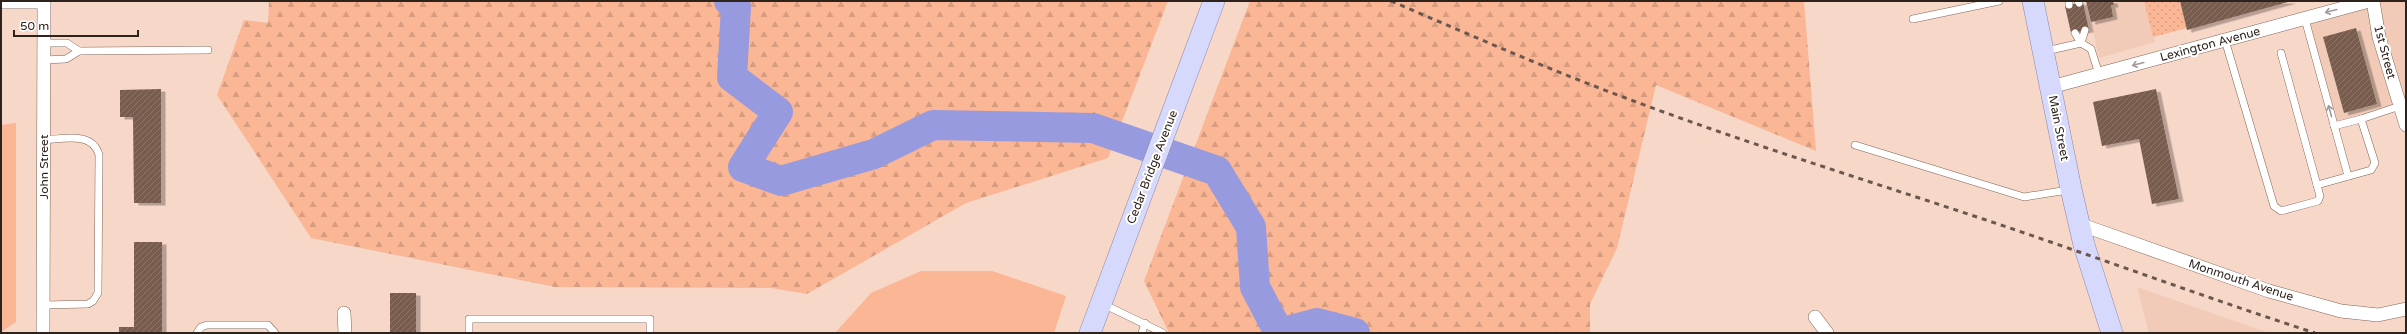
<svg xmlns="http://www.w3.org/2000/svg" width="2407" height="334" font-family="'Varela Round',sans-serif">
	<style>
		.built { fill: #f1cbb8 }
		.grass { fill: url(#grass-dots) }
		.forest { fill: url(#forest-firs) }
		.park { fill: #fab695 }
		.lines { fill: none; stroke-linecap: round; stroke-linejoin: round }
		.river { stroke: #979adf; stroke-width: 30 }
		.building { fill: url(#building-hatch); filter: url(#shadow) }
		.lane-casing { stroke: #816558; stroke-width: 8 }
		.street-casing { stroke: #816558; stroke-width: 14 }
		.primary-casing { stroke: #8a87ac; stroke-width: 22 }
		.lane { stroke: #fff; stroke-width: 7 }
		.street { stroke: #fff; stroke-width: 13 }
		.primary { stroke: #d6d8fc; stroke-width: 21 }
		.rail { stroke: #6a584f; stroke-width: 3; stroke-dasharray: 5 5; stroke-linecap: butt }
		.oneway { stroke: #a19c99 }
		.labels { text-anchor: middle; stroke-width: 4; stroke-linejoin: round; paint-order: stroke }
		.street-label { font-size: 12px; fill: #2e221c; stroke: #fff }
	</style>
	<defs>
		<pattern id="grass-dots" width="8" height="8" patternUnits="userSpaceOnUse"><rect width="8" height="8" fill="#fab695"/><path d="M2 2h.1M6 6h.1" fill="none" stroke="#d79c80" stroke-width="1.8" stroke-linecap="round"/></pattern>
		<pattern id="forest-firs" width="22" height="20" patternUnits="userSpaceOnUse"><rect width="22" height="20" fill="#fab695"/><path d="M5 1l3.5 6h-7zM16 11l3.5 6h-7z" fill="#d79c80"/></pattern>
		<pattern id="building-hatch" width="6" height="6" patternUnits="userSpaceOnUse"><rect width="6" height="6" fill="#785d4f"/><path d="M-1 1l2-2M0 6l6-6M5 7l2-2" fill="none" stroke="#8a756a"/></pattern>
		<filter id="shadow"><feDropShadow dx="4.5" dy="2.5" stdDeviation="0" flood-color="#0004"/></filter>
	</defs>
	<rect width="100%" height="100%" fill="#f7d7c8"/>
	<!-- built -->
	<g class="built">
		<path d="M2113,1H2144L2155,42L2099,58L2091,22L2113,17L2111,5H2114Z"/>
		<path d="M2367,1H2406V137L2396,105L2336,124L2309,20Z"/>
		<path d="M2137,287L2269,333H2149Z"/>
	</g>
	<!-- grass -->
	<path class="grass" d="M2144,1H2180L2187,28L2153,37Z"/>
	<!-- forest -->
	<g class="forest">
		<path d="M269,1H1168L1108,158L966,203L807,294L771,288L555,287L311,238L217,95L244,20L268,23Z"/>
		<path d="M1250,1H1804L1816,151L1656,85L1617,248L1590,304V333H1169L1144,281Z"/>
	</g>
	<!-- park -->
	<g class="park">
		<path d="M16,123V322L1,332V125Z"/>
		<path d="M921,271H992L1066,296L1054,333H835L871,293Z"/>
	</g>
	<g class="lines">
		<!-- river -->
		<g class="river">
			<path d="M729,1L736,7L732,77L778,112L743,167L781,181L874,154L933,125L1093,128L1217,171L1251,227L1255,287L1279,333"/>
			<path d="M1280,333L1317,323L1355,333"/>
		</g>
	</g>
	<!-- building -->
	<g class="building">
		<path d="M2086,1H2113L2114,5H2111L2113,17L2091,22Z"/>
		<path d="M2180,1H2292L2187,30Z"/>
		<path d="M2083,2L2089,30L2071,33L2065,6Z"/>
		<path d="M2356,28L2377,104L2344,113L2323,37Z"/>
		<path d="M161,89V203H134L133,117H120V90Z"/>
		<path d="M2156,89L2179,199L2152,204L2139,139L2102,146L2093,102Z"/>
		<path d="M134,242H162V333H119V327H134Z"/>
		<rect x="390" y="293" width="26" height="40"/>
	</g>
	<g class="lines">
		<defs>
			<g id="lane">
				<path d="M2078,1L2079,3"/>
				<path d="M1,5H44"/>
				<path d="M2069,5V1"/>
				<path d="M1913,19L1999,1"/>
				<path d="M2305,19L2348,176"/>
				<path d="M2075,33L2081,43L2085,30"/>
				<path d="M2225,40L2274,206L2281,211L2318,201L2320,196L2317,185L2371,170L2375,163L2361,119L2400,106"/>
				<path d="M79,51L208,50"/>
				<path d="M2046,51L2081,43L2091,49L2099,74"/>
				<path d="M2281,53L2317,185"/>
				<path d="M43,60L66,59L79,51L67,43H44"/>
				<path d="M2334,126L2361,119"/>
				<path d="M1855,145L2024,197L2068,190"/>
				<path d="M1103,304L1163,333"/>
				<path d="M44,305L88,304L93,301L98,293L99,155C93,131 63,139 44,140"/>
				<path d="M197,333L201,327L207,325H268L275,333"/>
				<path d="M469,333V319H650V333"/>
				<path d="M1142,333L1145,323"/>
			</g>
			<g id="street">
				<path d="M2373,1L2379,37L2406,125"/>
				<path d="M2051,87L2369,1"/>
				<path d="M2079,224L2269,291L2341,311L2378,315L2406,309"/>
				<path d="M344,313L345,333"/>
				<path d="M1815,317L1827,333"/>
				<path d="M43,333L44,1"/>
			</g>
			<g id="primary">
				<path d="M2033,1L2071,189L2084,245L2112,333"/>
				<path d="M1090,333L1214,1"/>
			</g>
		</defs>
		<!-- lane casing -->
		<use href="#lane" class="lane-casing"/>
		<!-- street casing -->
		<use href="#street" class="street-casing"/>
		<!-- primary casing -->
		<use href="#primary" class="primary-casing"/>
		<!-- lane -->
		<use href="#lane" class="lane"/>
		<!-- street -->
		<use href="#street" class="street"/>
		<!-- primary -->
		<use href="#primary" class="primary"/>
		<!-- rail -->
		<path class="rail" d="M1391,1C1468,34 1545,68 1623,97C1742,142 1863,179 1983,219C2094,256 2204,297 2315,333"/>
	</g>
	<!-- one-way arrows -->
	<defs><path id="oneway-shaft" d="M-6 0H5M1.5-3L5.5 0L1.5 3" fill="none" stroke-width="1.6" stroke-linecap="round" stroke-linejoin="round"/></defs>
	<g class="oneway">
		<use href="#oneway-shaft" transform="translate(2331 11) rotate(165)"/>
		<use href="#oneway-shaft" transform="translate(2138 64) rotate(165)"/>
		<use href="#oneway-shaft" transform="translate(2330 111) rotate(-105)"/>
	</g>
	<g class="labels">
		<!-- street labels -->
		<g class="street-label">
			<text transform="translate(2210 44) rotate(-15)" y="4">Lexington Avenue</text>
			<text transform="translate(2385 52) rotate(75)" y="4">1st Street</text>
			<text transform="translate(2059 128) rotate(79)" y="4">Main Street</text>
			<text transform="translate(44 167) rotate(-90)" y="4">John Street</text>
			<text transform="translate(1152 167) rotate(-69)" y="4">Cedar Bridge Avenue</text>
			<text transform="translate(2241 280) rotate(18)" y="4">Monmouth Avenue</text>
		</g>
	</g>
	<!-- border -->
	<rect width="2407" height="334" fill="none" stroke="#2e221c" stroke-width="4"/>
	<!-- scale -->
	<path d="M14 30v6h124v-6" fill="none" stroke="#2e221c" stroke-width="2"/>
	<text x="20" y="30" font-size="12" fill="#2e221c" stroke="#ffffff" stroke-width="3" paint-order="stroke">50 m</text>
</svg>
